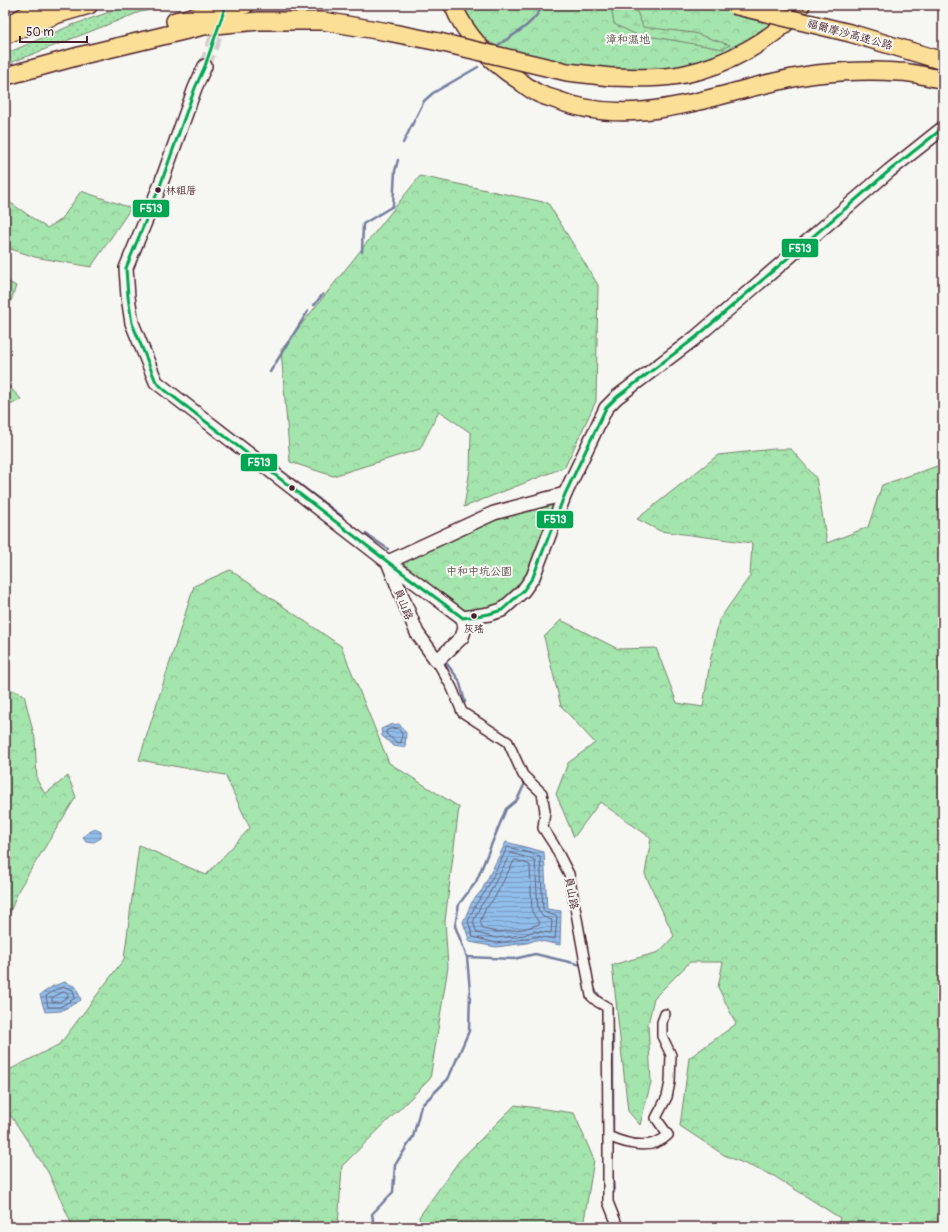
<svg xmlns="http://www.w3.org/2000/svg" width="948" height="1232" font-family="Pangolin,'LXGW WenKai TC',sans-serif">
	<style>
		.grass { fill: url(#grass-dots); stroke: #77826c }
		.forest { fill: url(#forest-crowns); stroke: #77826c }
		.wetland { fill: url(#wetland-marsh); stroke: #77826c }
		.water { fill: url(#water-rules); stroke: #747e9e }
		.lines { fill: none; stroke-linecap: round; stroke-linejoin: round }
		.shore { stroke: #665e77; stroke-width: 1 }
		.stream { stroke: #747e9e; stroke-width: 2.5 }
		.secondary-tunnel { stroke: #d4cbca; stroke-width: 13; stroke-dasharray: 13 6; stroke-linecap: butt }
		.street-casing { stroke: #4a1f2b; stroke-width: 12 }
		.secondary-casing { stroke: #4a1f2b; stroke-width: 16 }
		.highway-casing { stroke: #4a1f2b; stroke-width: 20 }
		.street { stroke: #f6f6f2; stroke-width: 9 }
		.secondary { stroke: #f6f6f2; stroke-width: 13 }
		.highway { stroke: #fbdf96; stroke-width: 17 }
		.highway-bridge-casing { stroke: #4a1f2b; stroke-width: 20; stroke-linecap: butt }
		.highway-bridge { stroke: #fbdf96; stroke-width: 17 }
		.bus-1-casing { stroke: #f6f6f2; stroke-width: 6 }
		.bus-1 { stroke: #00a651; stroke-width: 3 }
		.bus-dot { fill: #4a1f2b; stroke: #f6f6f2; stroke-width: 1.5 }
		.labels { text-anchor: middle; stroke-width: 4; stroke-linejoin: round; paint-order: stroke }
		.bus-label { font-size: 10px; fill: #4a1f2b; stroke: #f6f6f2; text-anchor: start }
		.street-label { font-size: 11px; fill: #4a1f2b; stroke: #f6f6f2 }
		.park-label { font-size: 11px; fill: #60504c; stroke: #f6f6f2 }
		.line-badge { stroke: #f6f6f2; stroke-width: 1.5 }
		.badge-label { font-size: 11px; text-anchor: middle; font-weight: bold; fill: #fff }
	</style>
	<defs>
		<pattern id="grass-dots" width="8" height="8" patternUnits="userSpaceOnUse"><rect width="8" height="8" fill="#a4e4ad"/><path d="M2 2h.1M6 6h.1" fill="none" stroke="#8fc395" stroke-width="1.8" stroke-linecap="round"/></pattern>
		<pattern id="forest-crowns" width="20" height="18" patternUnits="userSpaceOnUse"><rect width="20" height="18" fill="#a4e4ad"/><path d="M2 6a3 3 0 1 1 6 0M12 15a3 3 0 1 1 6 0" fill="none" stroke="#8fc395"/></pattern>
		<pattern id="wetland-marsh" width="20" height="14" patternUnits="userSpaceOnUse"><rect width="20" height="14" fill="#a4e4ad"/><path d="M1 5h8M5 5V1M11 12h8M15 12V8" fill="none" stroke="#8fc395"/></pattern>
		<pattern id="water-rules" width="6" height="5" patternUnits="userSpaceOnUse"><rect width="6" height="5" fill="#90bdea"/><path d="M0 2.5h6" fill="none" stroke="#7899be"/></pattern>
	</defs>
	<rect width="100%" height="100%" fill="#f6f6f2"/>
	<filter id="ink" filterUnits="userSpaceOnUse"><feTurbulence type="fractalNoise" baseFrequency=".025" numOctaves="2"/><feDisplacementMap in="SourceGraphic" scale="8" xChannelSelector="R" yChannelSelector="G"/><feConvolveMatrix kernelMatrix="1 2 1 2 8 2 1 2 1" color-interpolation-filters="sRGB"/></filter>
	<g filter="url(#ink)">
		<!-- grass -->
		<path class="grass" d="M130,5H175L140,12L5,65V54L72,25Z"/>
		<!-- forest -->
		<g class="forest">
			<path d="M460,5H796L781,21L734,52L668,72L589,68L505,51L486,40L470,24Z"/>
			<path d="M420,176L548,203L598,285L596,401L565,467L464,507L470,469L471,433L439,411L420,449L333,476L290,462L281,350Z"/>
			<path d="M81,191L131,208L91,267L35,257L5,247V199L47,228L61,220Z"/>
			<path d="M5,280L16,286L5,318Z"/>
			<path d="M5,382L21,399L7,407L5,406Z"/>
			<path d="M774,449H791L816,478L827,543L868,527L882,485L943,464V1227H837L840,1218L774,1176L724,1155L680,1126L689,1058L736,1024L718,987L723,962H690L654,998L648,1024L651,1082L640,1125L628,1111L612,965L659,952L674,936L645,874L651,838L600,802L574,837L556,794L568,763L595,743L561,706L544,637L561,620L618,649L656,648L677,703L703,707L710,662L719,620L750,576L752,543L660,531L637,519L718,455Z"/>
			<path d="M554,503L529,575L505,601L475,620L399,563L496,520Z"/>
			<path d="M230,570L341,646L389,763L459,807L445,921L448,967L430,1079L342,1166L338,1227H73L48,1172L5,1107V1072L60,1044L124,959L139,845L206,875L250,828L225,775L139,760L194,586Z"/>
			<path d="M5,687L24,695L35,739L37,780L45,794L68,776L76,797L19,889L5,925Z"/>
			<path d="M515,1105L574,1113L594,1160L583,1227H421L419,1217L459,1161Z"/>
		</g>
		<!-- wetland -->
		<path class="wetland" d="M611,5H636V9L643,27L694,33L730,45L723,49L660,38L637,35L614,24Z"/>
		<!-- water -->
		<g class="water">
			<path d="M399,724L406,733L405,748L394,746L382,736L381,729L390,725Z"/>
			<path d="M95,829L101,832V838L94,842L86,841L83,837L89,832Z"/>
			<path d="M506,842L544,852L547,909L561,911L560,945L536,940L527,943L496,947L470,942L463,922L472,902L482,890Z"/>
			<path d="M65,982L76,987L81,1000L61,1011L45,1012L40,995L53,986Z"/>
		</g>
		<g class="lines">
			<!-- shore -->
			<g class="shore">
				<path d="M391,729L398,728L402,734L401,743L396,742L386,734V731Z"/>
				<path d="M508,847L540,856L543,909L546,913L557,916L555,939L535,936L525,939L496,943L473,937L468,921L476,904L485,892Z"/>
				<path d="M511,853L535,860L538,910L543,917L552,920L551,933L534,931L524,935L496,938L477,933L473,922L480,907L489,894Z"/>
				<path d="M516,860L530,865L532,912L540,924L523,929L497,932L483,929L480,922L485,910L495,897L514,861Z"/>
				<path d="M65,987L73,990L75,998L60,1007H48L46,996L55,990Z"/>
				<path d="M64,992L68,994V997L59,1002H52V998Z"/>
			</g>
			<!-- stream -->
			<g class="stream">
				<path d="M498,45C515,34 534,24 543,5"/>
				<path d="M403,143L424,101L433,93L478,67"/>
				<path d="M362,252L363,224L393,206L395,171L398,160"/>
				<path d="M314,305L323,294"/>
				<path d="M270,372L308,311"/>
				<path d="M291,478L343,517"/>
				<path d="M366,534L388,549"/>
				<path d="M444,660L459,680L465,702"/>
				<path d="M467,957L514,959L535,954L582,965"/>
				<path d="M593,987L603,1001"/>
				<path d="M611,1027L613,1034V1136"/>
				<path d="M612,1158L613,1141"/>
				<path d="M612,1167L614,1192"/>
				<path d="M374,1227L372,1214L393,1192L395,1165L413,1137L421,1106L448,1079L469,1031L470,991L467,957L455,926L459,904L476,882L506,809L517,800L526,781"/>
			</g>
			<!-- secondary-tunnel -->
			<path class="secondary-tunnel" d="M205,66L222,18"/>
			<defs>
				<g id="street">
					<path d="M437,661L452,688L462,712L508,742L523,775L542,793L545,811L543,828L554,845L569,874L591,996L598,1002L607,1007L608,1136C626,1144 652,1151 668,1135L656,1118L667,1097L670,1082L671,1055L662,1036V1022L665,1014"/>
					<path d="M608,1136V1202L618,1227"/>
				</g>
				<g id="secondary">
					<path d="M205,66L195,88L160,186L126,268L128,297L132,323L156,382L388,562L463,618L489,614L502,610L523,591L533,577L565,494L606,408L617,397L695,338L889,171L943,128"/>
					<path d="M388,562L494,513L565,494"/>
					<path d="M388,562L417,633L437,661L462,637L465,628L463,618"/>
				</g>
				<g id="highway">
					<path d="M453,5C465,35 490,61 517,79C523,83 528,88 534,91C540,95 547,97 554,99C644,135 728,85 817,74C844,71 872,70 898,72C913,72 929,77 943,80"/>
					<path d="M175,21L245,5"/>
					<path d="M9,25L44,5"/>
					<path d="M5,35L58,14L89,5"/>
					<path d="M6,76L83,55L204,26L259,21H323L388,32L439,42"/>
					<path d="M611,77C636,78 661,79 685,74C724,66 778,39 801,5"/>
				</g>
			</defs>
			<!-- street casing -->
			<use href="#street" class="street-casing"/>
			<!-- secondary casing -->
			<use href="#secondary" class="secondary-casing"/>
			<!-- highway casing -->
			<use href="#highway" class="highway-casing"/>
			<!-- street -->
			<use href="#street" class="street"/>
			<!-- secondary -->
			<use href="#secondary" class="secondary"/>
			<!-- highway -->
			<use href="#highway" class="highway"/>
			<defs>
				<g id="highway-bridge">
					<path d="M733,5L850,33L943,61"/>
					<path d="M439,42L567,72L611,77"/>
				</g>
			</defs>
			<!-- highway-bridge casing -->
			<use href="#highway-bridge" class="highway-bridge-casing"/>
			<!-- highway-bridge -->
			<use href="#highway-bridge" class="highway-bridge"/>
			<defs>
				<path id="bus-1" d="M226,5L205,66L195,88L160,186L126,268L128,297L132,323L156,382L166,391L388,562L463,618L489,614L502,610L523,591L533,577L565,494L606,408L617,397L695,338L889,171L943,128"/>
			</defs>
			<!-- bus-1 casing -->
			<use href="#bus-1" class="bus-1-casing"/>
			<!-- bus-1 -->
			<use href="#bus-1" class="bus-1"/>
		</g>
	</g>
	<!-- markers -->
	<g class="bus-dot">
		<circle cx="158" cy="190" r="3.5"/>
		<circle cx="292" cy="488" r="3.5"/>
		<circle cx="474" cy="616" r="3.5"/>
	</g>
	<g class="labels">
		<!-- bus labels -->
		<g class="bus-label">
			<text x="166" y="194">林祖厝</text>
			<text x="474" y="632" text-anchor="middle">灰瑤</text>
		</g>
		<!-- street labels -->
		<g class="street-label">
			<text transform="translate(850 34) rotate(15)" y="4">福爾摩沙高速公路</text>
			<text transform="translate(404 604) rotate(68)" y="4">員山路</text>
			<text transform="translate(572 893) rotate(79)" y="4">員山路</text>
		</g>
		<!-- park labels -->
		<g class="park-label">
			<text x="628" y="43">漳和濕地</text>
			<text x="479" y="575">中和中坑公園</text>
		</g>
	</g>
	<g class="line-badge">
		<rect x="132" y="199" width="38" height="19" rx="4" fill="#00a651"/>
		<rect x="781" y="238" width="38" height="20" rx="4" fill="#00a651"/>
		<rect x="240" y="453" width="38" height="19" rx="4" fill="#00a651"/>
		<rect x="536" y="510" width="38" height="19" rx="4" fill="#00a651"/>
	</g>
	<g class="badge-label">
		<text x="151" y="212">F513</text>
		<text x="800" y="252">F513</text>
		<text x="259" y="466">F513</text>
		<text x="555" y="523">F513</text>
	</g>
	<!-- margin -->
	<rect width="948" height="1232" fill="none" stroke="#f6f6f2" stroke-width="20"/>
	<rect x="10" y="10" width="928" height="1212" fill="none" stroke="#4a1f2b" stroke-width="1.5" filter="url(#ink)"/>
	<!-- scale -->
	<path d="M20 36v6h67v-6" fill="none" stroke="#4a1f2b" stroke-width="2"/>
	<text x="26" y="36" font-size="12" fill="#4a1f2b" stroke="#f6f6f2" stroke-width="3" paint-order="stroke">50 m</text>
</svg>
